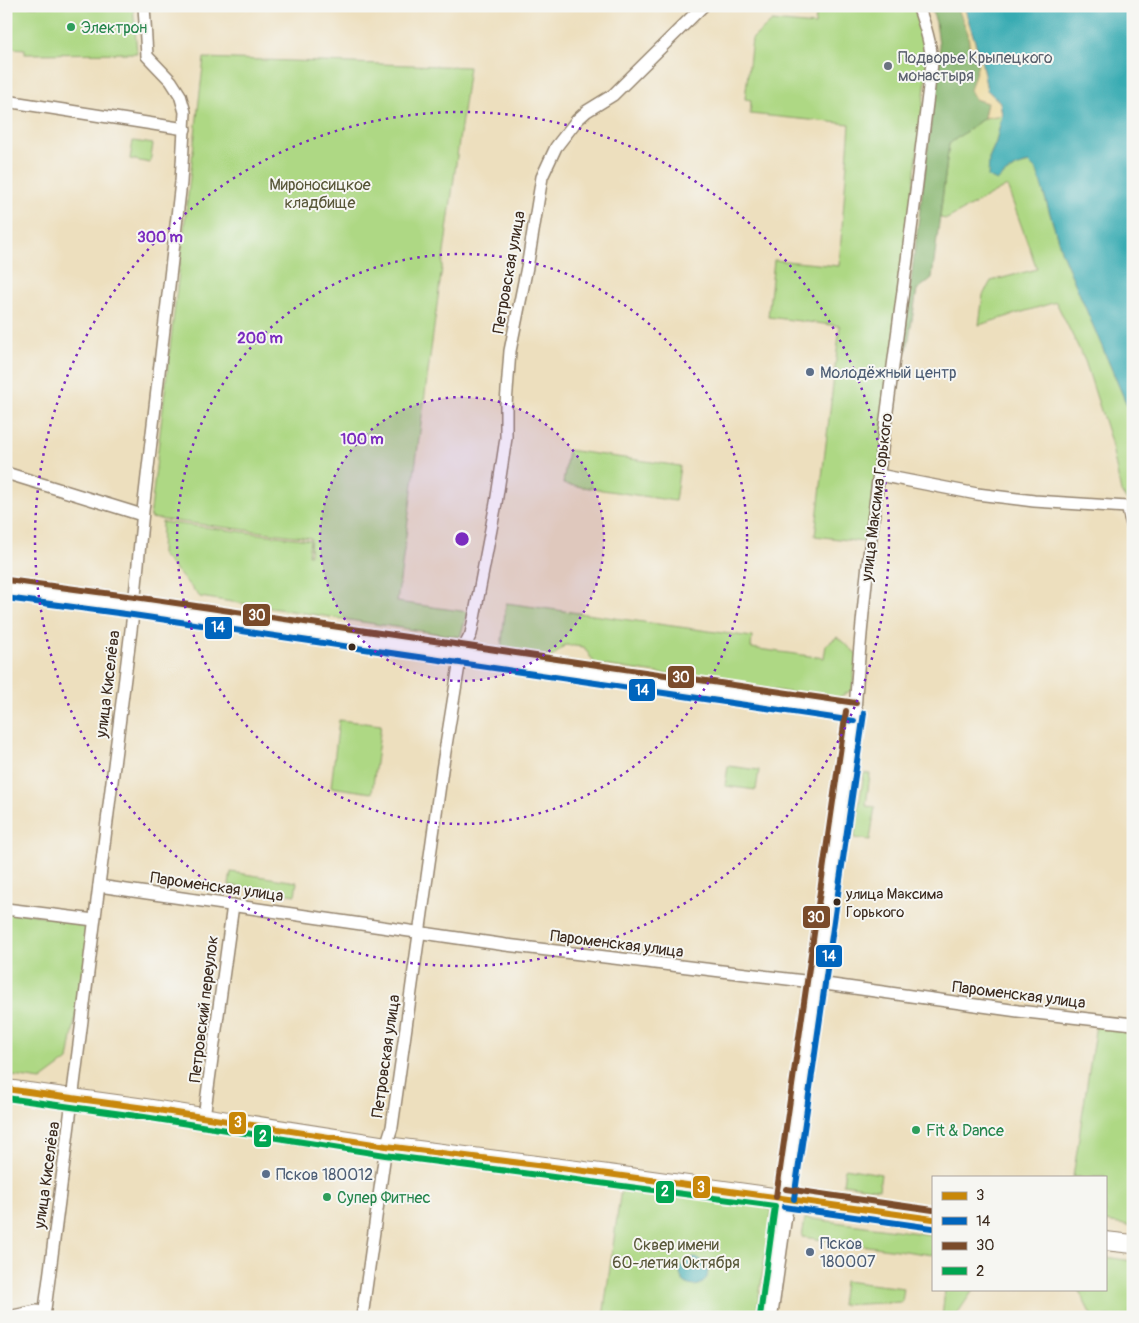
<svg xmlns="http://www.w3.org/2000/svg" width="1139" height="1323" font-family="Pangolin,sans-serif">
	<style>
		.green { fill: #aed884; stroke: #748151 }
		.forest { fill: #8ab872; stroke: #627148 }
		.sand { fill: #eeda9e; stroke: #94825e }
		.water { fill: #39abb2; stroke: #3a6a68 }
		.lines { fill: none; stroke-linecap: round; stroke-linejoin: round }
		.street-casing { stroke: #94846e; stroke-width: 14 }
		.secondary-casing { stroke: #94846e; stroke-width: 19 }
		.primary-casing { stroke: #94846e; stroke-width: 20 }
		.street { stroke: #fff; stroke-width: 11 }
		.secondary { stroke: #fff; stroke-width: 16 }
		.primary { stroke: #fff; stroke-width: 18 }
		.bus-1-casing { stroke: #f6f6f2; stroke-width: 10 }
		.bus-2-casing { stroke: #f6f6f2; stroke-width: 10 }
		.bus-3-casing { stroke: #f6f6f2; stroke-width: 10 }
		.bus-4-casing { stroke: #f6f6f2; stroke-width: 10 }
		.bus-1 { stroke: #c88708; stroke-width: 6 }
		.bus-2 { stroke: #0065bd; stroke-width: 6 }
		.bus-3 { stroke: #7a4b2a; stroke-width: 6 }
		.bus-4 { stroke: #00a651; stroke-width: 6 }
		.ring { fill: none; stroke: #7b2cbf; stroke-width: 2.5; stroke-dasharray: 2.5 5 }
		.leisure-dot { fill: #2e9e5b; stroke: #f6f6f2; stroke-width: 2 }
		.worship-dot { fill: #6b7280; stroke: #f6f6f2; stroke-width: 2 }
		.service-dot { fill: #5c6f8a; stroke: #f6f6f2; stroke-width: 2 }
		.bus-dot { fill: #3b2a1e; stroke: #f6f6f2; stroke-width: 2 }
		.labels { text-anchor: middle; stroke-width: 4; stroke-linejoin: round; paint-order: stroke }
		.bus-label { font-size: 15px; fill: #3b2a1e; stroke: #f6f6f2; text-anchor: start }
		.leisure-label { font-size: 16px; fill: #27864d; stroke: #f6f6f2; text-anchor: start }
		.worship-label { font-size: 16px; fill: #5b616d; stroke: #f6f6f2; text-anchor: start }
		.park-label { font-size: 16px; fill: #585638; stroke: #f6f6f2 }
		.street-label { font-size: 16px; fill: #3b2a1e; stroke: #f6f6f2 }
		.service-label { font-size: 16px; fill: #4e5e75; stroke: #f6f6f2; text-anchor: start }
		.centre { fill: #7b2cbf; stroke: #f6f6f2; stroke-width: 2.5 }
		.ring-label { font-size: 15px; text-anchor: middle; font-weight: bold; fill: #7b2cbf; stroke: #f6f6f2; stroke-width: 4; stroke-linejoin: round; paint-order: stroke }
		.line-badge { stroke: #f6f6f2; stroke-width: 2 }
		.badge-label { font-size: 14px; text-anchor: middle; font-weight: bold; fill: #fff }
	</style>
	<rect width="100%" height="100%" fill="#f6f6f2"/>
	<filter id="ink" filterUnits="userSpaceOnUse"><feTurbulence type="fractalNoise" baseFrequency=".02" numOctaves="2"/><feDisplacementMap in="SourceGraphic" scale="10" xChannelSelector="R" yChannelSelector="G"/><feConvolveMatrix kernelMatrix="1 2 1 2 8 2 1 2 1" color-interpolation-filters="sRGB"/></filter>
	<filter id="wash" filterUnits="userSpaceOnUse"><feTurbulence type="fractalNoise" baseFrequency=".0096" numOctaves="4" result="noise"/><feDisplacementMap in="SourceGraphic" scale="20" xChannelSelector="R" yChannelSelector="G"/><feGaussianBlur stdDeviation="1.12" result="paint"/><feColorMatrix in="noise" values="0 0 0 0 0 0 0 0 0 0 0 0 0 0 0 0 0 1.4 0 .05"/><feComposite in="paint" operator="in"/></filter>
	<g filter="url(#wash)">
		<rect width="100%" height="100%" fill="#eddfbe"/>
		<!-- green -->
		<g class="green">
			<path d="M6,6H133L137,53L25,54V49L12,48L11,51L6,50Z"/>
			<path d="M817,6H914L922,28L928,62L871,543L815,536L840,326L768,317L774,260L839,266L850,124L750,114L751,100L745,99L752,39L772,21L815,25Z"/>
			<path d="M204,58L469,67L397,602L468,612L460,637L200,597L161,554L162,522L310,540L308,555H310L311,538L150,518Z"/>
			<path d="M1002,115L996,142L989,158L997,181C1007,171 1015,166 1030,163L1037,171L1062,253L1133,419V513L1131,507L1121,492L1111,442L1085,361L1056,302L979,325L983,295L991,281L1037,269L1007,186L947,219L940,218L949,144L984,118Z"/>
			<path d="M133,141L153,144L150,163L130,159Z"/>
			<path d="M568,450L680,466L675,501L563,484Z"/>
			<path d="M506,603L752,637L751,648L824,658L826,645L837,637L857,654L852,690L836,699L595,664L584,647L565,645L552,657L501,650Z"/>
			<path d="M339,720L381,725L372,793L331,787Z"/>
			<path d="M728,766L759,770L756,790L725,786Z"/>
			<path d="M864,773L870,774L866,806L875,807L870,840L854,838Z"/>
			<path d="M231,872L297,882L295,895L229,885Z"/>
			<path d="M6,911L92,923L68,1060L41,1080L6,1075Z"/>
			<path d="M1096,1024L1133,1030V1226L1105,1222V1177H1073Z"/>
			<path d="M845,1168L881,1174L879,1189L843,1184Z"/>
			<path d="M622,1182L757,1201L772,1211L756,1317H603Z"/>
			<path d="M805,1218L933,1235V1255L802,1237Z"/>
			<path d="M1105,1257L1133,1261V1317H1092L1078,1289H1105Z"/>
			<path d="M844,1281L904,1288L902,1302L841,1305Z"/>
			<path d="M945,1289H974L955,1317H942Z"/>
		</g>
		<!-- forest -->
		<path class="forest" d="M930,6H957L968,33L970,51L978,65L973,82L975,99L987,103L984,118L949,144L932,278L917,290L907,350L902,351L940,52L936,22Z"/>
		<!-- sand -->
		<path class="sand" d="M957,6H964L982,64L987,90L1000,102L1002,115L984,118L987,103L975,99L970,90L978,65L970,51L968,33Z"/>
		<!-- water -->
		<g class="water">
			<path d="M964,6H1133V419L1062,253L1037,171L1029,163C1015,166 1007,171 997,181L988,177L989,158L996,142L1002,115L1000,102L987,90L982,64Z"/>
			<circle cx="694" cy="1272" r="14"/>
		</g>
	</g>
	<g filter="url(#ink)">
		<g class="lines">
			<defs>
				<g id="street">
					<path d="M6,101L185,129"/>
					<path d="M6,473L142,515"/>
					<path d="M879,475L977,494L1034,501L1127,507L1133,528"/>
					<path d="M855,712C863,583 881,456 898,329C910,240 921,152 932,63C931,43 925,25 918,6"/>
					<path d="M99,886L506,945L804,981L1018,1011L1133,1024"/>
					<path d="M6,909L94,920"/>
					<path d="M204,1117L233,905"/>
					<path d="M8,1317L37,1311L39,1317"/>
					<path d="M44,1317L69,1124L134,606L143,511L181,182L185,112L180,95L171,81L147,56L144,6"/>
					<path d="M362,1317L386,1146L392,1127L442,770L461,653L471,634L496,503L506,438V404L510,351L528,262L542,177L556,147L577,120L587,111L613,95L703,6"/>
				</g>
				<path id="secondary" d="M6,589L134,606L855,712L769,1317"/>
				<g id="primary">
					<path d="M6,1089L145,1108L386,1146L608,1174L933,1219"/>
					<path d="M1105,1241L1133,1244"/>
				</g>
			</defs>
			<!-- street casing -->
			<use href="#street" class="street-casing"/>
			<!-- secondary casing -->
			<use href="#secondary" class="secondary-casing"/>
			<!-- primary casing -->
			<use href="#primary" class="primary-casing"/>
			<!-- street -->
			<use href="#street" class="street"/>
			<!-- secondary -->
			<use href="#secondary" class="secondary"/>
			<!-- primary -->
			<use href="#primary" class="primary"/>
			<defs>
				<path id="bus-1" d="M6,1089L145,1108L386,1146L608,1174L933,1219"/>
				<g id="bus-2">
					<path d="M6,598L133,615L854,721"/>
					<path d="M794,1199L864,713"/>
					<path d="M784,1207L932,1228"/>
				</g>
				<g id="bus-3">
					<path d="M7,580L135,597L856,703"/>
					<path d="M786,1189L933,1210"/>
					<path d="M776,1197L846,711"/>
				</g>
				<path id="bus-4" d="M6,1098L144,1117L385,1155L775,1206L760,1316"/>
			</defs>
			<!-- bus-1 casing -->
			<use href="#bus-1" class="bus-1-casing"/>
			<!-- bus-2 casing -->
			<use href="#bus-2" class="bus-2-casing"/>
			<!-- bus-3 casing -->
			<use href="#bus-3" class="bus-3-casing"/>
			<!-- bus-4 casing -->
			<use href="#bus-4" class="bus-4-casing"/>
			<!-- bus-1 -->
			<use href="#bus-1" class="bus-1"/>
			<!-- bus-2 -->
			<use href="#bus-2" class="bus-2"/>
			<!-- bus-3 -->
			<use href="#bus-3" class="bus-3"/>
			<!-- bus-4 -->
			<use href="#bus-4" class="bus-4"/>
		</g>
	</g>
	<!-- distance rings -->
	<circle cx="462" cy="539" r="142" fill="#7b2cbf" fill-opacity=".12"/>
	<g class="ring">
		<circle cx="462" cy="539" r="142"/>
		<circle cx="462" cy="539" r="285"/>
		<circle cx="462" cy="539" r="427"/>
	</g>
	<!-- markers -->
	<g class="leisure-dot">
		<circle cx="71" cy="27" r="5"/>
		<circle cx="916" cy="1130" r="5"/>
		<circle cx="327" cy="1197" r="5"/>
	</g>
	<circle class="worship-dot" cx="888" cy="66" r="5"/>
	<g class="service-dot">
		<circle cx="810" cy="372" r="5"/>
		<circle cx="266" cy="1174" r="5"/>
		<circle cx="810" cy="1252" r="5"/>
	</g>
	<g class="bus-dot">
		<circle cx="352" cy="647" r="4.5"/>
		<circle cx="837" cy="902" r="4.5"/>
	</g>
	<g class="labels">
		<!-- bus labels -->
		<g class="bus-label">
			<text x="846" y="899">улица Максима<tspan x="846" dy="18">Горького</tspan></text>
		</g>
		<!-- leisure labels -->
		<g class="leisure-label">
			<text x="81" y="33">Электрон</text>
			<text x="926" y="1136">Fit &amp; Dance</text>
			<text x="337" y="1203">Супер Фитнес</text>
		</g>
		<!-- worship labels -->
		<g class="worship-label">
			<text x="898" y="63">Подворье Крыпецкого<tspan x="898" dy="18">монастыря</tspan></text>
		</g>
		<!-- park labels -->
		<g class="park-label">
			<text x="320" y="190">Мироносицкое<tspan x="320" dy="18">кладбище</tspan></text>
			<text x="676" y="1250">Сквер имени<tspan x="676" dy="18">60-летия Октября</tspan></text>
		</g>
		<!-- street labels -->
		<g class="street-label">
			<text transform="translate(508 272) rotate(-80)" y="6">Петровская улица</text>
			<text transform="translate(876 497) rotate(-83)" y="6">улица Максима Горького</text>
			<text transform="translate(107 684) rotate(-83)" y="6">улица Киселёва</text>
			<text transform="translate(217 886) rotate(8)" y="6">Пароменская улица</text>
			<text transform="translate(617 943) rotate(7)" y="6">Пароменская улица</text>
			<text transform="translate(1019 994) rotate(7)" y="6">Пароменская улица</text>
			<text transform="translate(203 1009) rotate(-83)" y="6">Петровский переулок</text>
			<text transform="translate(385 1056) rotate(-82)" y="6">Петровская улица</text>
			<text transform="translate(46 1175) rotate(-82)" y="6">улица Киселёва</text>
		</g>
		<!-- service labels -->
		<g class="service-label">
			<text x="820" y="378">Молодёжный центр</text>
			<text x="276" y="1180">Псков 180012</text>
			<text x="820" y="1249">Псков<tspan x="820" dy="18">180007</tspan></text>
		</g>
	</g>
	<circle cx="462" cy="539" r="8" class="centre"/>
	<g class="ring-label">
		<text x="160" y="242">300 m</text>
		<text x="260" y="343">200 m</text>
		<text x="362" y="444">100 m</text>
	</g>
	<g class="line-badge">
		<rect x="242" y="603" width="29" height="24" rx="5" fill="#7a4b2a"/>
		<rect x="204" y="616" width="29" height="24" rx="5" fill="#0065bd"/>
		<rect x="667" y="665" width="28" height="24" rx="5" fill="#7a4b2a"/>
		<rect x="628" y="678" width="28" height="24" rx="5" fill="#0065bd"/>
		<rect x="802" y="905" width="29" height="24" rx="5" fill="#7a4b2a"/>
		<rect x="815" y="944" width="28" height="24" rx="5" fill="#0065bd"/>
		<rect x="228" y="1111" width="19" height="24" rx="5" fill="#c88708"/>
		<rect x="253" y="1124" width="19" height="24" rx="5" fill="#00a651"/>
		<rect x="692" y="1175" width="19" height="24" rx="5" fill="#c88708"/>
		<rect x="655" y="1180" width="20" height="24" rx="5" fill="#00a651"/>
	</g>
	<g class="badge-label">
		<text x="257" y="620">30</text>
		<text x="218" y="632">14</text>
		<text x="681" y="682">30</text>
		<text x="642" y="695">14</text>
		<text x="816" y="922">30</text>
		<text x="829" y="961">14</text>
		<text x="238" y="1127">3</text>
		<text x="263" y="1141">2</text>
		<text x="701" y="1192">3</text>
		<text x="665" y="1196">2</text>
	</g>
	<!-- margin -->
	<rect width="1139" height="1323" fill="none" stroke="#f6f6f2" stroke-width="25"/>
	<!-- legend -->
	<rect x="932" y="1176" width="175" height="115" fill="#f6f6f2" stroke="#aba49d"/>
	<rect x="942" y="1192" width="25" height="8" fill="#c88708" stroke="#aba49d"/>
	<text x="976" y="1200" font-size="15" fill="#3b2a1e">3</text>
	<rect x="942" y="1217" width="25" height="8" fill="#0065bd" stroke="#aba49d"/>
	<text x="976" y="1226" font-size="15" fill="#3b2a1e">14</text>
	<rect x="942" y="1242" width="25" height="8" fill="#7a4b2a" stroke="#aba49d"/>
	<text x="976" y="1250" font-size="15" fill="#3b2a1e">30</text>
	<rect x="942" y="1267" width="25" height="8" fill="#00a651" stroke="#aba49d"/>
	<text x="976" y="1276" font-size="15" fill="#3b2a1e">2</text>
</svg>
